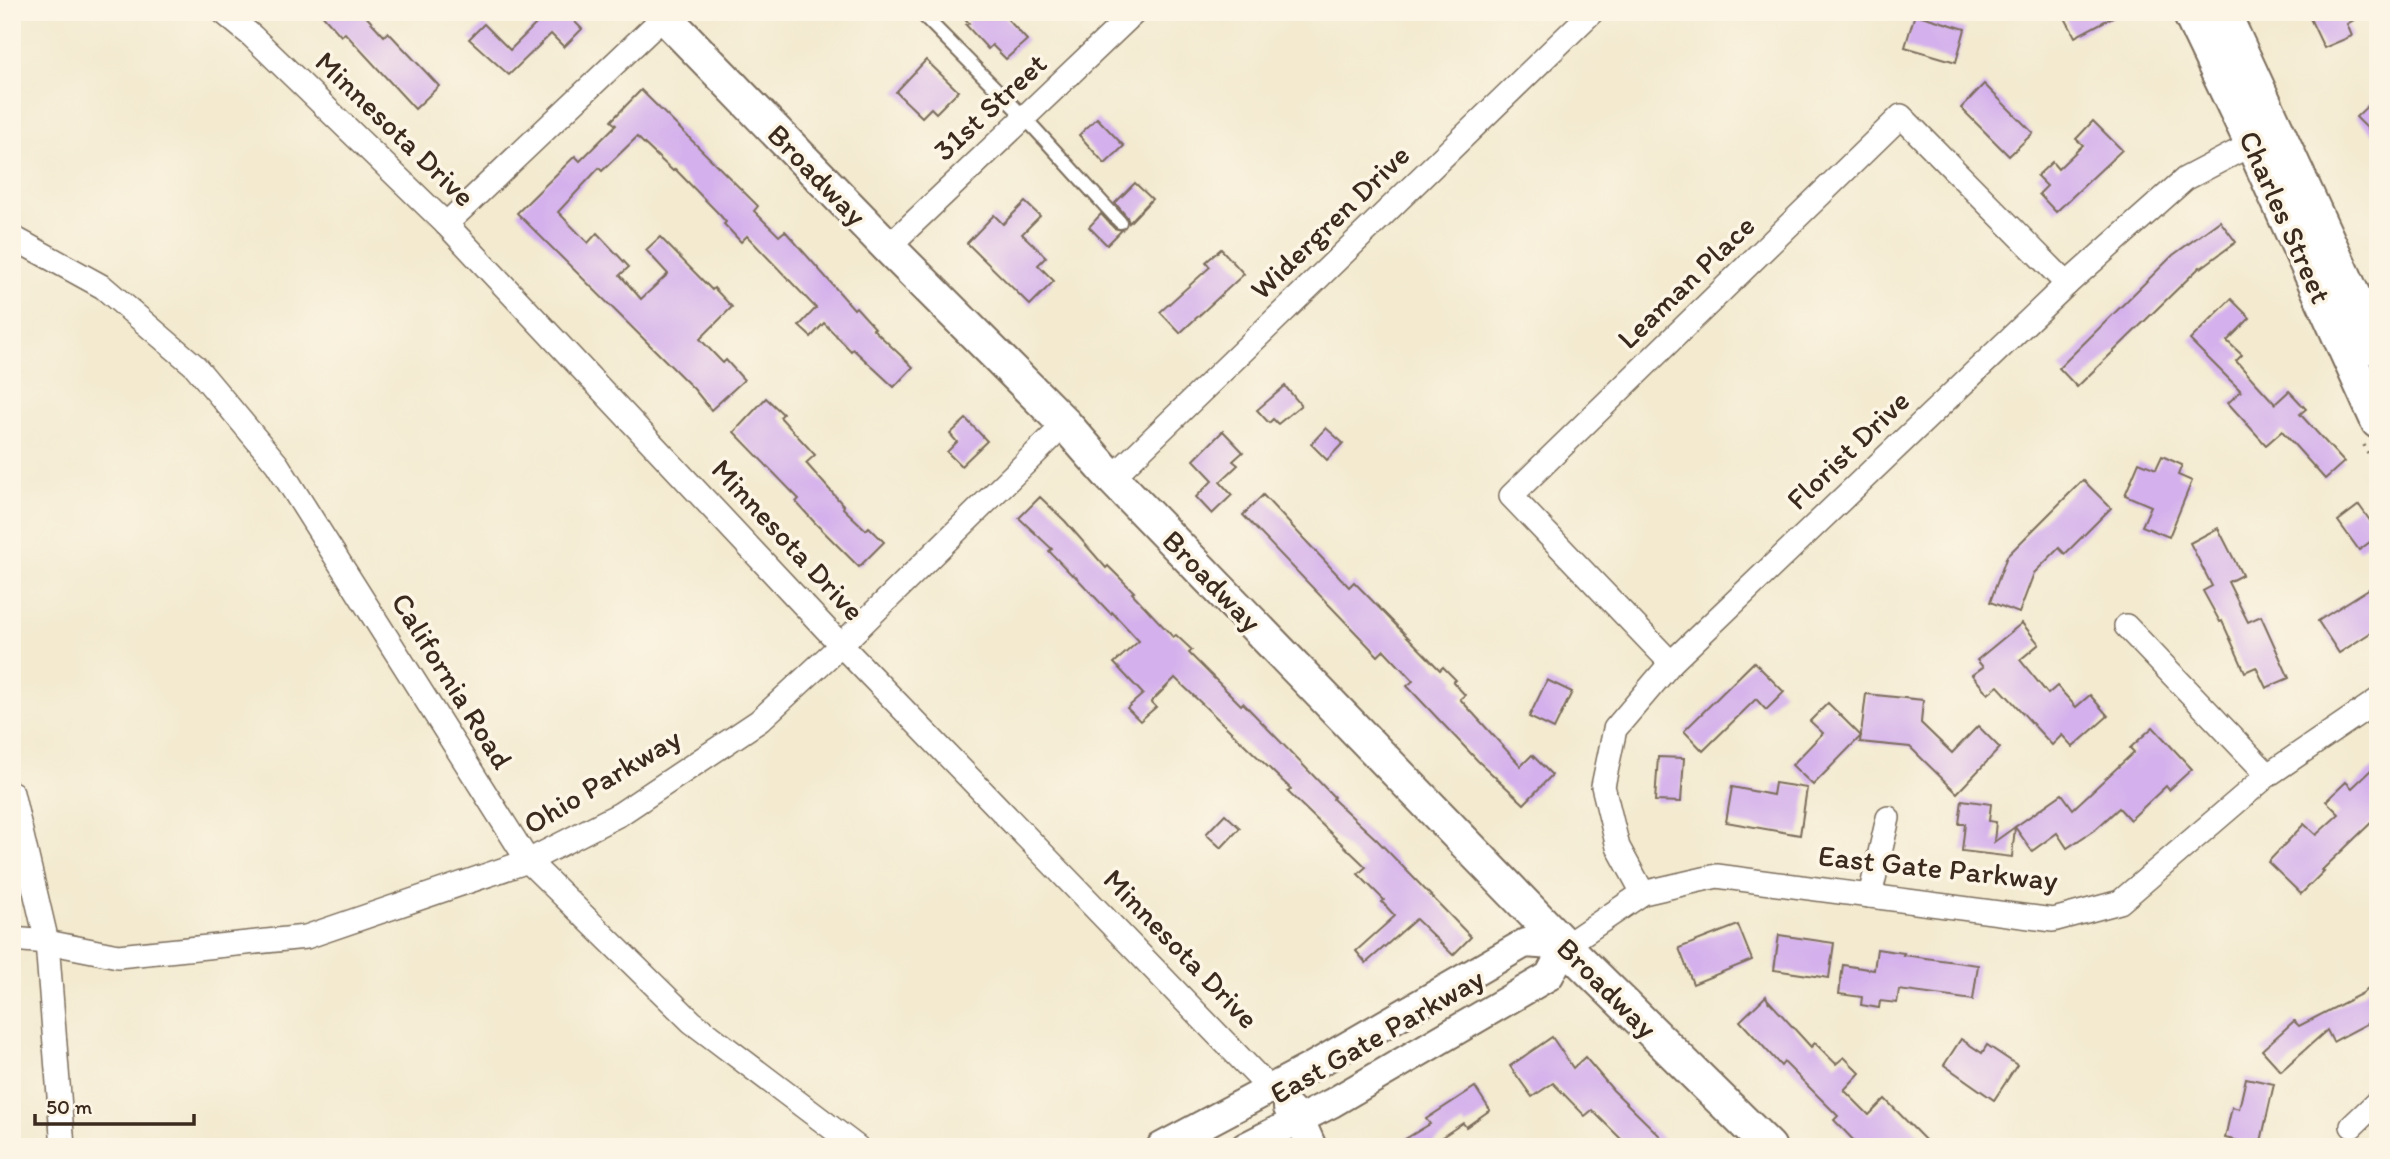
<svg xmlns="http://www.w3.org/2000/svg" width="2390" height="1159" font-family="Itim,sans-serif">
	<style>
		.building { fill: #d4b0ec }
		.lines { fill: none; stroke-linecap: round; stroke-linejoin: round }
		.service-casing { stroke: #7b6d5c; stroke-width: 16 }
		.minor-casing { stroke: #7b6d5c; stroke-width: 26 }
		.tertiary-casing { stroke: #7b6d5c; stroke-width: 32 }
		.secondary-casing { stroke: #7b6d5c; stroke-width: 37 }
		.path { stroke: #7b6d5c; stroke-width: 3.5; stroke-dasharray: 2 5; stroke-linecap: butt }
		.service { stroke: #fff; stroke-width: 12 }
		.minor { stroke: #fff; stroke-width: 23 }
		.tertiary { stroke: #fff; stroke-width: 28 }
		.secondary { stroke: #fff; stroke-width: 33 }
		.labels { text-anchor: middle; stroke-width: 7; stroke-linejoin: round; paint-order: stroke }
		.street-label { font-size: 30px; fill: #3b2a1e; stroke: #fcf5e5 }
	</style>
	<rect width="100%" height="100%" fill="#fcf5e5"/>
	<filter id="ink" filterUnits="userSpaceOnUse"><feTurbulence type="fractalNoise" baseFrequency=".0143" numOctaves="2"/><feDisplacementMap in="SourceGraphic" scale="14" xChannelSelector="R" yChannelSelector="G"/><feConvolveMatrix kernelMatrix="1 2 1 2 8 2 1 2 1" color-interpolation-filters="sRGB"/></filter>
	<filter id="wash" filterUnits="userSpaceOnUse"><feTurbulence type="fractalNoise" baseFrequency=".00686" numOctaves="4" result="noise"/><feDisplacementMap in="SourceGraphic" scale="28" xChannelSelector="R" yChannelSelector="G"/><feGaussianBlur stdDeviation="1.57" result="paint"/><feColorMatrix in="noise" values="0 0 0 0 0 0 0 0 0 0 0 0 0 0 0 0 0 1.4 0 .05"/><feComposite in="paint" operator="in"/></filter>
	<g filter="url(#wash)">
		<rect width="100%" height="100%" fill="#f3ead0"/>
		<g id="blocks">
			<!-- building -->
			<g class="building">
				<path d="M320,12H362L384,36L388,32L439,86L415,109L345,33L341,36Z"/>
				<path d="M548,12H565L582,29L564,47L551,34L509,75L469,39L484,24L510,50Z"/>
				<path d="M959,12H1001L1027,40L1006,59L992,45L988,49L966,25L969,23Z"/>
				<path d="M2062,12H2122L2075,37Z"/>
				<path d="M2307,12H2368L2347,24L2352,36L2324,48Z"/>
				<path d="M1915,14L1965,29L1956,62L1905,47Z"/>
				<path d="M926,60L958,91L936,113L931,108L922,117L896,92Z"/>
				<path d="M1984,84L2033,133L2009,156L1961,108Z"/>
				<path d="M641,90L758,206L754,211L779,236L785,231L854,309L856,307L875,328L873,329L913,367L894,387L853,349L851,351L824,323L811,337L799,326L816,308L747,236L741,242L724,224L726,222L719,214L675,169L673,171L637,137L602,171L599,168L558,212L588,243L597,233L629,267L620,275L641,299L668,274L646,250L660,237L712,290L714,288L732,307L700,339L723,363L726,360L744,380L711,410L694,389L517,213L575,156L580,161L616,125L611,121Z"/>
				<path d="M2378,96V139L2356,117Z"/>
				<path d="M1097,118L1124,146L1105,164L1079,135Z"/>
				<path d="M2093,121L2122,150L2056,212L2039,194L2047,186L2037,176L2052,162L2058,169L2083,145L2076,139Z"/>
				<path d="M1135,183L1152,199L1129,223L1127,217L1115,203Z"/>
				<path d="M1025,202L1040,216L1022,234L1046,257L1038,265L1054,281L1030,305L967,243L994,215L1003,224Z"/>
				<path d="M1101,214L1114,228L1122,230L1107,245L1089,227Z"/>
				<path d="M2220,221L2236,242L2201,268L2200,267L2077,387L2059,368L2173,255Z"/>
				<path d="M1221,249L1244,274L1180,333L1160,312L1210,267L1206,262Z"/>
				<path d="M2231,299L2250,318L2227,341L2242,355L2236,361L2275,404L2289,391L2306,409L2300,414L2344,462L2325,479L2282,431L2266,445L2228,403L2241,391L2190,340Z"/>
				<path d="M1285,386L1301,405L1278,424L1273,419L1269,423L1257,410Z"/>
				<path d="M766,398L783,414L780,417L815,455L806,463L844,506L843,508L866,530L869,527L884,542L859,567L816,524L796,502L799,499L734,432Z"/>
				<path d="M966,419L987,441L961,466L947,452L957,442L950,434Z"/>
				<path d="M1326,428L1343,443L1327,460L1311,444Z"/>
				<path d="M1223,431L1243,452L1233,461L1238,465L1220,482L1232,495L1212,514L1196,497L1213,480L1194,460Z"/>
				<path d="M2162,456L2182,465L2178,475L2192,481L2169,537L2142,526L2151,506L2125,495L2139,462L2156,469Z"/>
				<path d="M2083,480L2111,508L2065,554L2059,548L2034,573L2019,613L1990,602L2007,556Z"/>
				<path d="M1263,495L1349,587L1354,582L1440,670L1443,667L1456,680L1453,682L1465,695L1460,699L1521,766L1532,755L1552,775L1524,804L1478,761L1407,686L1413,681L1384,650L1378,656L1243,515Z"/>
				<path d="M1040,497L1065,521L1106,568L1108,566L1134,592L1132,593L1173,637L1176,635L1192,650L1189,653L1241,705L1243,703L1334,797L1333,799L1377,840L1471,937L1453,955L1416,919L1366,963L1356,951L1395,916L1382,902L1384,900L1358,874L1366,867L1288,792L1291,789L1175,678L1151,702L1156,707L1140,721L1127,708L1143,694L1114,663L1139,641L1112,612L1111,614L1073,574L1072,575L1049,551L1052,549L1019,518Z"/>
				<path d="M2359,505L2378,532V536L2359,550L2338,521Z"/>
				<path d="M2218,528L2242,575L2228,582L2248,622L2261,616L2289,678L2266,688L2256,667L2245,672L2222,621L2220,622L2203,591L2212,586L2190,543Z"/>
				<path d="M2378,583V628L2339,653L2318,621Z"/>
				<path d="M2022,623L2039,644L2020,660L2048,694L2057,686L2076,707L2090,695L2108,716L2073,747L2062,735L2052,745L1998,686L1988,694L1972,675L1983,667L1977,660Z"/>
				<path d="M1754,662L1784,692L1766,710L1756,699L1703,751L1684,731Z"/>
				<path d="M1547,680L1572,692L1554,729L1529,717Z"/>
				<path d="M1866,694L1923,700L1921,723L1952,753L1978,726L2000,748L1957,793L1910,747L1860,742Z"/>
				<path d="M1828,703L1861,736L1813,785L1792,765L1823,733L1810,721Z"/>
				<path d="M2153,727L2192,769L2169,790L2166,786L2130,820L2119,808L2097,828L2067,848L2057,833L2032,851L2015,827L2062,794L2073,809L2134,752L2130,748Z"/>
				<path d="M1658,757L1684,758L1681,802L1655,801Z"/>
				<path d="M2378,763V816L2322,870L2324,871L2301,894L2268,862L2304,824L2316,835L2339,814L2326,801L2346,782L2352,788Z"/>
				<path d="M1775,783L1807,788L1800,835L1726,822L1732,787L1773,795Z"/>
				<path d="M1962,800L1991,804L1989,821L1996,822L1994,842L2015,827L2012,857L1962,851L1965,824H1959Z"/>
				<path d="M1225,814L1240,828L1221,848L1206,834Z"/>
				<path d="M1738,925L1752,960L1693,984L1679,948Z"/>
				<path d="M1779,935L1834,943L1829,978L1774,970Z"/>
				<path d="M1877,949L1904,953L1903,955L1978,965L1973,1000L1899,990L1897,1003L1880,1001L1879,1008L1861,1005L1862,997L1839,994L1843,965L1874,970Z"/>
				<path d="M2378,978V1018L2333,1042L2327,1030L2281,1071L2262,1050L2294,1021L2299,1026L2363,993Z"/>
				<path d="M1766,996L1769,1003V1001L1811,1047L1815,1043L1836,1064L1844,1057L1860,1073L1844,1090L1869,1115L1885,1099L1932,1147H1860L1834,1120L1838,1116L1784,1062L1781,1066L1740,1021Z"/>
				<path d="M1552,1037L1573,1068L1585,1057L1613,1090L1671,1147H1629L1592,1110L1585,1116L1553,1083L1532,1097L1510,1066Z"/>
				<path d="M1961,1039L1982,1053L1987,1045L2017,1065L1994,1100L1944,1065Z"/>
				<path d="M2246,1078L2274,1084L2260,1146L2225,1138L2232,1107L2239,1109Z"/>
				<path d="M1475,1087L1490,1110L1466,1127L1463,1123L1427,1147H1392L1430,1124L1426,1119Z"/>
			</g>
		</g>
	</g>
	<g filter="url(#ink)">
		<use href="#blocks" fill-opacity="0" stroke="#7b6d5c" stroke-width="2"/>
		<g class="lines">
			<defs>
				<path id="service" d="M920,12L1025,118L1120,222"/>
				<g id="minor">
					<path d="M223,12L252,36L446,224L841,645L1270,1089"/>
					<path d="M446,224L669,12"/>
					<path d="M12,237L103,287L195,366L277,464L528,861L692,1022L857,1147"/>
					<path d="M888,247L1135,12"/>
					<path d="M1112,478L1592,12"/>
					<path d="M2126,626L2268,775"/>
					<path d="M1671,663L1511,496L1901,116L2067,284"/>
					<path d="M12,793L47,942L63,1147"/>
					<path d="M1643,893L1618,847L1603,786L1615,729L1671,663L2067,284L2185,179L2263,138"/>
					<path d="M1870,896L1888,818"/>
					<path d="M12,939L47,942L118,956L306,937L528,861L620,814L759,721L841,645L1065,424"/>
					<path d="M1565,946L1643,893L1717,876L2053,920L2120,902L2268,775L2378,700"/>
					<path d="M2352,1126L2378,1101"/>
				</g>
				<g id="tertiary">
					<path d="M1288,1108L1300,1120L1312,1147"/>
					<path d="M1161,1147L1311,1067L1525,943L1565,946L1549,976L1332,1103L1245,1147"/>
				</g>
				<g id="secondary">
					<path d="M660,12L888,247L1065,424L1112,478L1565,946L1769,1147"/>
					<path d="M2189,12L2252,144L2378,422"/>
					<path d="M2223,12L2378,349"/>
				</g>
			</defs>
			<!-- service casing -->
			<use href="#service" class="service-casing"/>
			<!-- minor casing -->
			<use href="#minor" class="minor-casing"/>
			<!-- tertiary casing -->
			<use href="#tertiary" class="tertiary-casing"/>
			<!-- secondary casing -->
			<use href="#secondary" class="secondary-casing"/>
			<!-- path -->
			<path class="path" d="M2364,445L2378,473"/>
			<!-- service -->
			<use href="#service" class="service"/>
			<!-- minor -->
			<use href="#minor" class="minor"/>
			<!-- tertiary -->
			<use href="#tertiary" class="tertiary"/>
			<!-- secondary -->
			<use href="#secondary" class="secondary"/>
		</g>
	</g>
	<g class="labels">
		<!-- street labels -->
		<g class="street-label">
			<text transform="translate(990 107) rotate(-43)" y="10">31st Street</text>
			<text transform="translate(395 129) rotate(44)" y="10">Minnesota Drive</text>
			<text transform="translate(817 175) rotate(46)" y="10">Broadway</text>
			<text transform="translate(2285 217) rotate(66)" y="10">Charles Street</text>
			<text transform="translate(1330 222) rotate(-44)" y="10">Widergren Drive</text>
			<text transform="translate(1686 282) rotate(-44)" y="10">Leaman Place</text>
			<text transform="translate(1848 450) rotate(-44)" y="10">Florist Drive</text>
			<text transform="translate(788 540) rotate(47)" y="10">Minnesota Drive</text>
			<text transform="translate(1212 581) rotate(46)" y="10">Broadway</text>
			<text transform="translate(452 681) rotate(58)" y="10">California Road</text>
			<text transform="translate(602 781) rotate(-31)" y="10">Ohio Parkway</text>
			<text transform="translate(1938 868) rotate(6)" y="10">East Gate Parkway</text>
			<text transform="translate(1181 949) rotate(46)" y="10">Minnesota Drive</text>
			<text transform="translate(1607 988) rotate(45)" y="10">Broadway</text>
			<text transform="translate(1377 1036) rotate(-30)" y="10">East Gate Parkway</text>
		</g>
	</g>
	<!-- margin -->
	<rect width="2390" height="1159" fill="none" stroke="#fcf5e5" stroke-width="42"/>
	<!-- scale -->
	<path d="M35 1114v10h159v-10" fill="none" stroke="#3b2a1e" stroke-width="3.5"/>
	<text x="46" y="1114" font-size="21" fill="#3b2a1e" stroke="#fcf5e5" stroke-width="5" paint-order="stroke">50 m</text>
</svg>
